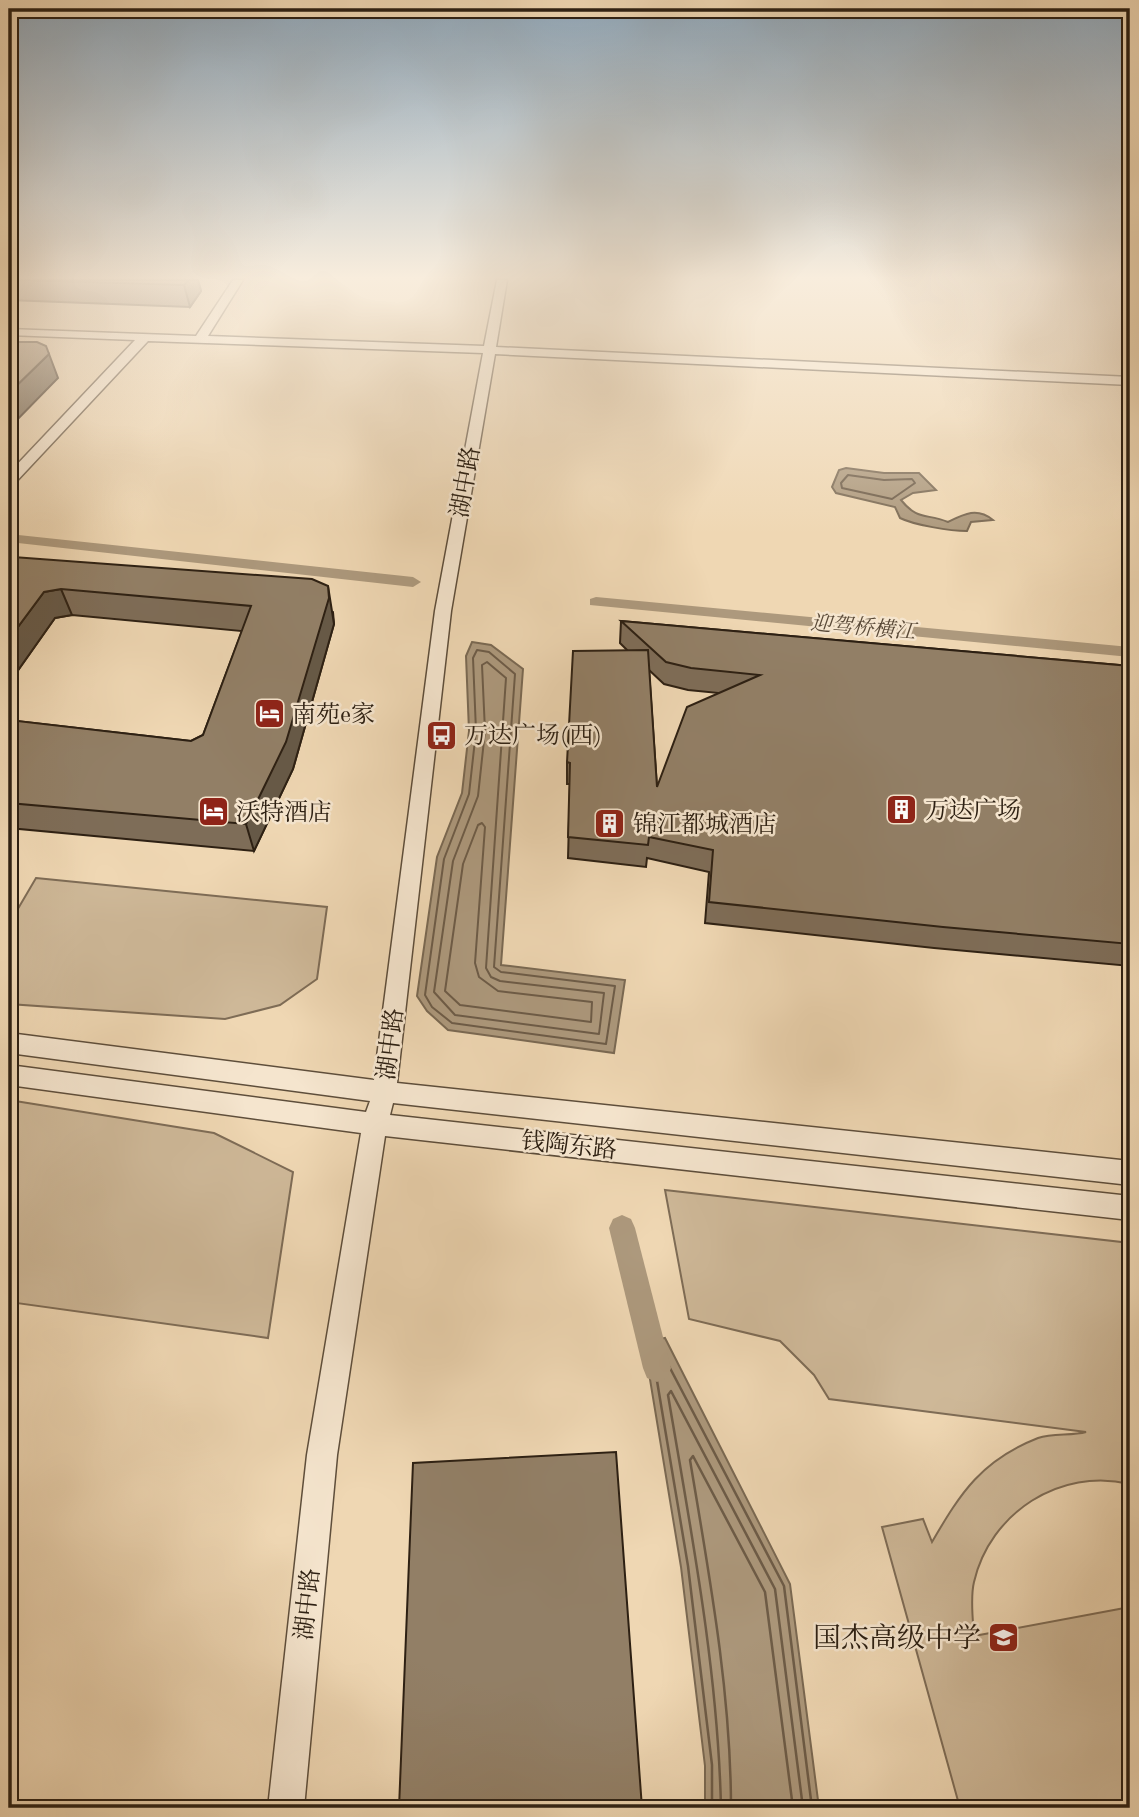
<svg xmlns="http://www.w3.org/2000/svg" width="1139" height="1817" font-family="'Old Standard TT','Noto Serif SC',serif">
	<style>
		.green { fill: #ceb898; stroke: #7e6c56; stroke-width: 2 }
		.water { fill: #ad997d; stroke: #7a6953; stroke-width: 2 }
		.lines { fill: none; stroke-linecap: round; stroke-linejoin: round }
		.shore-far1 { stroke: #6d5c48; stroke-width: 2 }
		.shore { stroke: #6d5c48; stroke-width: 2.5 }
		.canal { fill: #ad997d; fill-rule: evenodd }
		.minor-casing { stroke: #5e4e3b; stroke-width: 3 }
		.minor { fill: #f5e5ce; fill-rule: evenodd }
		.wall { fill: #7e6d58; stroke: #2d2013; stroke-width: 2; fill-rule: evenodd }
		.shaded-wall { fill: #665947; stroke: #2d2013; stroke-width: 2 }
		.building { fill: #927f66; stroke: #2d2013; stroke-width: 2 }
		.labels { text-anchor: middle; stroke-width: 5; stroke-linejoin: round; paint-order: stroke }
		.far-water-label { font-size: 21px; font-style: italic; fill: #5a4a38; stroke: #f5e5ce }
		.street-label { font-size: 24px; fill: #2d2013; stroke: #f5e5ce }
		.poi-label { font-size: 24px; fill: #2d2013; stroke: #f5e5ce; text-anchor: start }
		.near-poi-label { font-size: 28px; fill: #2d2013; stroke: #f5e5ce; text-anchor: end }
	</style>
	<rect width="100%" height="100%" fill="#efd7b3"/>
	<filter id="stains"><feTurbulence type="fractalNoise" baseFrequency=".00286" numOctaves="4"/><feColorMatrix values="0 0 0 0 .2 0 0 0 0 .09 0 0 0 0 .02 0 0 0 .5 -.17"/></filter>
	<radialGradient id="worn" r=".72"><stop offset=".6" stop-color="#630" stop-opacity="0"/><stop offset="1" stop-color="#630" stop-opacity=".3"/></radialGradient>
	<!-- green -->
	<g class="green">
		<path d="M36,878L327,907L317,979L280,1005L225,1019L9,1004V924Z"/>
		<path d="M9,1100L214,1133L293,1172L268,1338L9,1302Z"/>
		<path d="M665,1190L1130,1243V1484C1060,1467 990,1513 974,1582C970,1598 973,1621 974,1636L1130,1607V1808H960L882,1527L923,1519L932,1542C961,1492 982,1460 1038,1438C1053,1433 1072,1436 1086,1432L829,1399L814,1375L780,1341L689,1319Z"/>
	</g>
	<!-- water -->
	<g class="water">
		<path d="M846,468L884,473H919L936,490L913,493L901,500C918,521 926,513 948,522C964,514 977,507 993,520L971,522L967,531C950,531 914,525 900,518L895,507L836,493L832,487L839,470Z"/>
		<path d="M472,642L491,645L523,669L501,965L625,980L614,1053L448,1030L427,1011L417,996L437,857L462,793L469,731L466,656Z"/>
		<path d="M665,1338L790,1584L819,1808H705V1766L681,1567L644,1343Z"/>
	</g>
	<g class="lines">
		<!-- shore-far1 -->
		<g class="shore-far1">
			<path d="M848,475L884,480L912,479L915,483L892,499L842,488L841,483Z"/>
			<path d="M477,650L489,652L515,674L494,967L501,972L615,986L606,1044L452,1023L432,1007L425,995L444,859L469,794L476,731L473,658Z"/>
			<path d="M487,662L506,678L486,968L491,977L500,981L604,993L599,1034L455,1015L434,992L453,861L478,796L485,731L482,665Z"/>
			<path d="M482,823L485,827L475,963L479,977L498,991L592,1002L591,1022L460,1005L445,991L463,864L478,825Z"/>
			<path d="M657,1348H660"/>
		</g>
		<!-- shore -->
		<g class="shore">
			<path d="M712,1808V1765L688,1566L652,1351L659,1347L784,1586L812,1808"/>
			<path d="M721,1808C718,1670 691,1531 668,1395L671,1391L775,1589L803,1808"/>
			<path d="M731,1808C731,1692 709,1574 690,1460L693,1456L765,1592L793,1808"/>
		</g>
		<!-- canal -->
		<g class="canal">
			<path d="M9,534L413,577L421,582L413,587L9,542Z"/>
			<path d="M596,597L1130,647V657L590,605V599Z"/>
			<path d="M622,1215L631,1219L635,1228L671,1368L667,1378L657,1382L647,1378L643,1368L609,1228L613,1219Z"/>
		</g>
		<defs>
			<path id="minor" d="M233,280H243L208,336L484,346L497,280H507L496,347L1130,377V385L495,354L451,611L397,1083L1130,1161V1185L393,1103L390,1115L1130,1196V1220L385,1136L337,1455L304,1808H268L307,1455L361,1133L9,1085V1065L366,1112L370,1101L9,1053V1033L374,1080L435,611L483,353L148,341L14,484L9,485V473L135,340L9,335V329L196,336Z"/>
		</defs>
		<!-- minor casing -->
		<use href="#minor" class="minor-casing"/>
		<!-- minor -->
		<use href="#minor" class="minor"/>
	</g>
	<!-- wall -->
	<g class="wall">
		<path d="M9,280H198L201,291L190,307L9,300Z"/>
		<path d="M9,562L333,612L334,624L293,769L254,851L9,828V720L191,741L203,735L242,631L72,615L55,618L9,683Z"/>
		<path d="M621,621L1130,666V966L934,948L705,923L709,872L647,858L646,867L568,858L570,784H567V762L627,650L620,643ZM649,670L664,684L688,690L719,693L657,787Z"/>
	</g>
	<!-- shaded-wall -->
	<g class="shaded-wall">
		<path d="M178,280H198L201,291L190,307L184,285Z"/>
		<path d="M49,354L58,378L9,428V393Z"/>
		<path d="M328,586L334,624L293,769L254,851L246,824Z"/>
		<path d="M61,589L72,615L55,618L9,683V639L44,592Z"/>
	</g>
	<!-- building -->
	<g class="building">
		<path d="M18,280H189L184,285Z"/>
		<path d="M9,342H37L46,346L49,354L9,393Z"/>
		<path d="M13,557L312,579L328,586L329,598L286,742L246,824L9,803V720L191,741L203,735L251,606L61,589L44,592L9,639V562Z"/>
		<path d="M621,621L1130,666V944L943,927L709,902L713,850L649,837L648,845L568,837L570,763L567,762L573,651L648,650L657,787L687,707L760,675L691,668L666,662Z"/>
		<path d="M616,1452L642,1808H399L413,1463Z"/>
	</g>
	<!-- sky -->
	<linearGradient id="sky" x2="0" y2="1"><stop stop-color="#90a9bd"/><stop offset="0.52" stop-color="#f8eddd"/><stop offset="1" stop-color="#f8eddd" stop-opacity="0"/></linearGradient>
	<rect width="1139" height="534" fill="url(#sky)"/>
	<!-- icons -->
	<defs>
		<symbol id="hotel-square" viewBox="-11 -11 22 22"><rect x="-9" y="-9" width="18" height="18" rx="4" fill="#8f2418" stroke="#f5e5ce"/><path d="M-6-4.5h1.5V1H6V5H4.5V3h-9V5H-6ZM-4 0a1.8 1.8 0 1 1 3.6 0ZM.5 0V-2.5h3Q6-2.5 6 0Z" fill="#fff"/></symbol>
		<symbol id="bus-square" viewBox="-11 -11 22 22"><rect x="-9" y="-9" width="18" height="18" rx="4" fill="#8f2418" stroke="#f5e5ce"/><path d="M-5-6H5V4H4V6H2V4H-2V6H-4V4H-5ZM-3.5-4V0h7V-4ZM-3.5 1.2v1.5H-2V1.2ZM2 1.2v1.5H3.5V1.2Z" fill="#fff"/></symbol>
		<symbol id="building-square" viewBox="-11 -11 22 22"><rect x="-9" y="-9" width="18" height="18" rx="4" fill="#8f2418" stroke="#f5e5ce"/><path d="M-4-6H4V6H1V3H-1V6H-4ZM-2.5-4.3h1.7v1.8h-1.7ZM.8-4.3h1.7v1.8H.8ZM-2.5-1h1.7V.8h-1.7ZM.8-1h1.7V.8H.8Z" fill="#fff"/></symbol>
		<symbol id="school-square" viewBox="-11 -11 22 22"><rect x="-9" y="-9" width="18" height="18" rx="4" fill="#8f2418" stroke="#f5e5ce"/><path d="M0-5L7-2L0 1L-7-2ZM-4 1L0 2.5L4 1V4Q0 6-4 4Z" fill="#fff"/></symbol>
	</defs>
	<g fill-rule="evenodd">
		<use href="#hotel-square" x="252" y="696" width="35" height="35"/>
		<use href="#bus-square" x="424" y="718" width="35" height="35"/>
		<use href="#building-square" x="884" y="792" width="35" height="35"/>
		<use href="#hotel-square" x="196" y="794" width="35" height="35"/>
		<use href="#building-square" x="592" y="806" width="35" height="35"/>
		<use href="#school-square" x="986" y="1620" width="35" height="35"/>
	</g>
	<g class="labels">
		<!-- far-water labels -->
		<g class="far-water-label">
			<text transform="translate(863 627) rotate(5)" y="7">迎驾桥横江</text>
		</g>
		<!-- street labels -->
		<g class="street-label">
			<text transform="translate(465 482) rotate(-80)" y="8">湖中路</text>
			<text transform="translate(390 1044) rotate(-83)" y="8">湖中路</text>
			<text transform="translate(569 1145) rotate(6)" y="8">钱陶东路</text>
			<text transform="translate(307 1604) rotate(-84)" y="8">湖中路</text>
		</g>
		<!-- poi labels -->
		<g class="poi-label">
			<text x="292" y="722">南苑e家</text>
			<text x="464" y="743">万达广场(西)</text>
			<text x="925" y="818">万达广场</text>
			<text x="236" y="820">沃特酒店</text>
			<text x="633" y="832">锦江都城酒店</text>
		</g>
		<!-- near-poi labels -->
		<g class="near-poi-label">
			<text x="981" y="1647">国杰高级中学</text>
		</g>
	</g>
	<!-- margin -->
	<rect width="1139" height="1817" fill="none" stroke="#efd7b3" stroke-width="35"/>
	<rect x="10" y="10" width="1118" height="1796" fill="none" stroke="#2d2013" stroke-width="3.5"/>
	<rect x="18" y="18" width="1104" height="1782" fill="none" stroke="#2d2013" stroke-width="2"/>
	<rect width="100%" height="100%" filter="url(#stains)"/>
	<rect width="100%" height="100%" fill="url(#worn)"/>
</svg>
